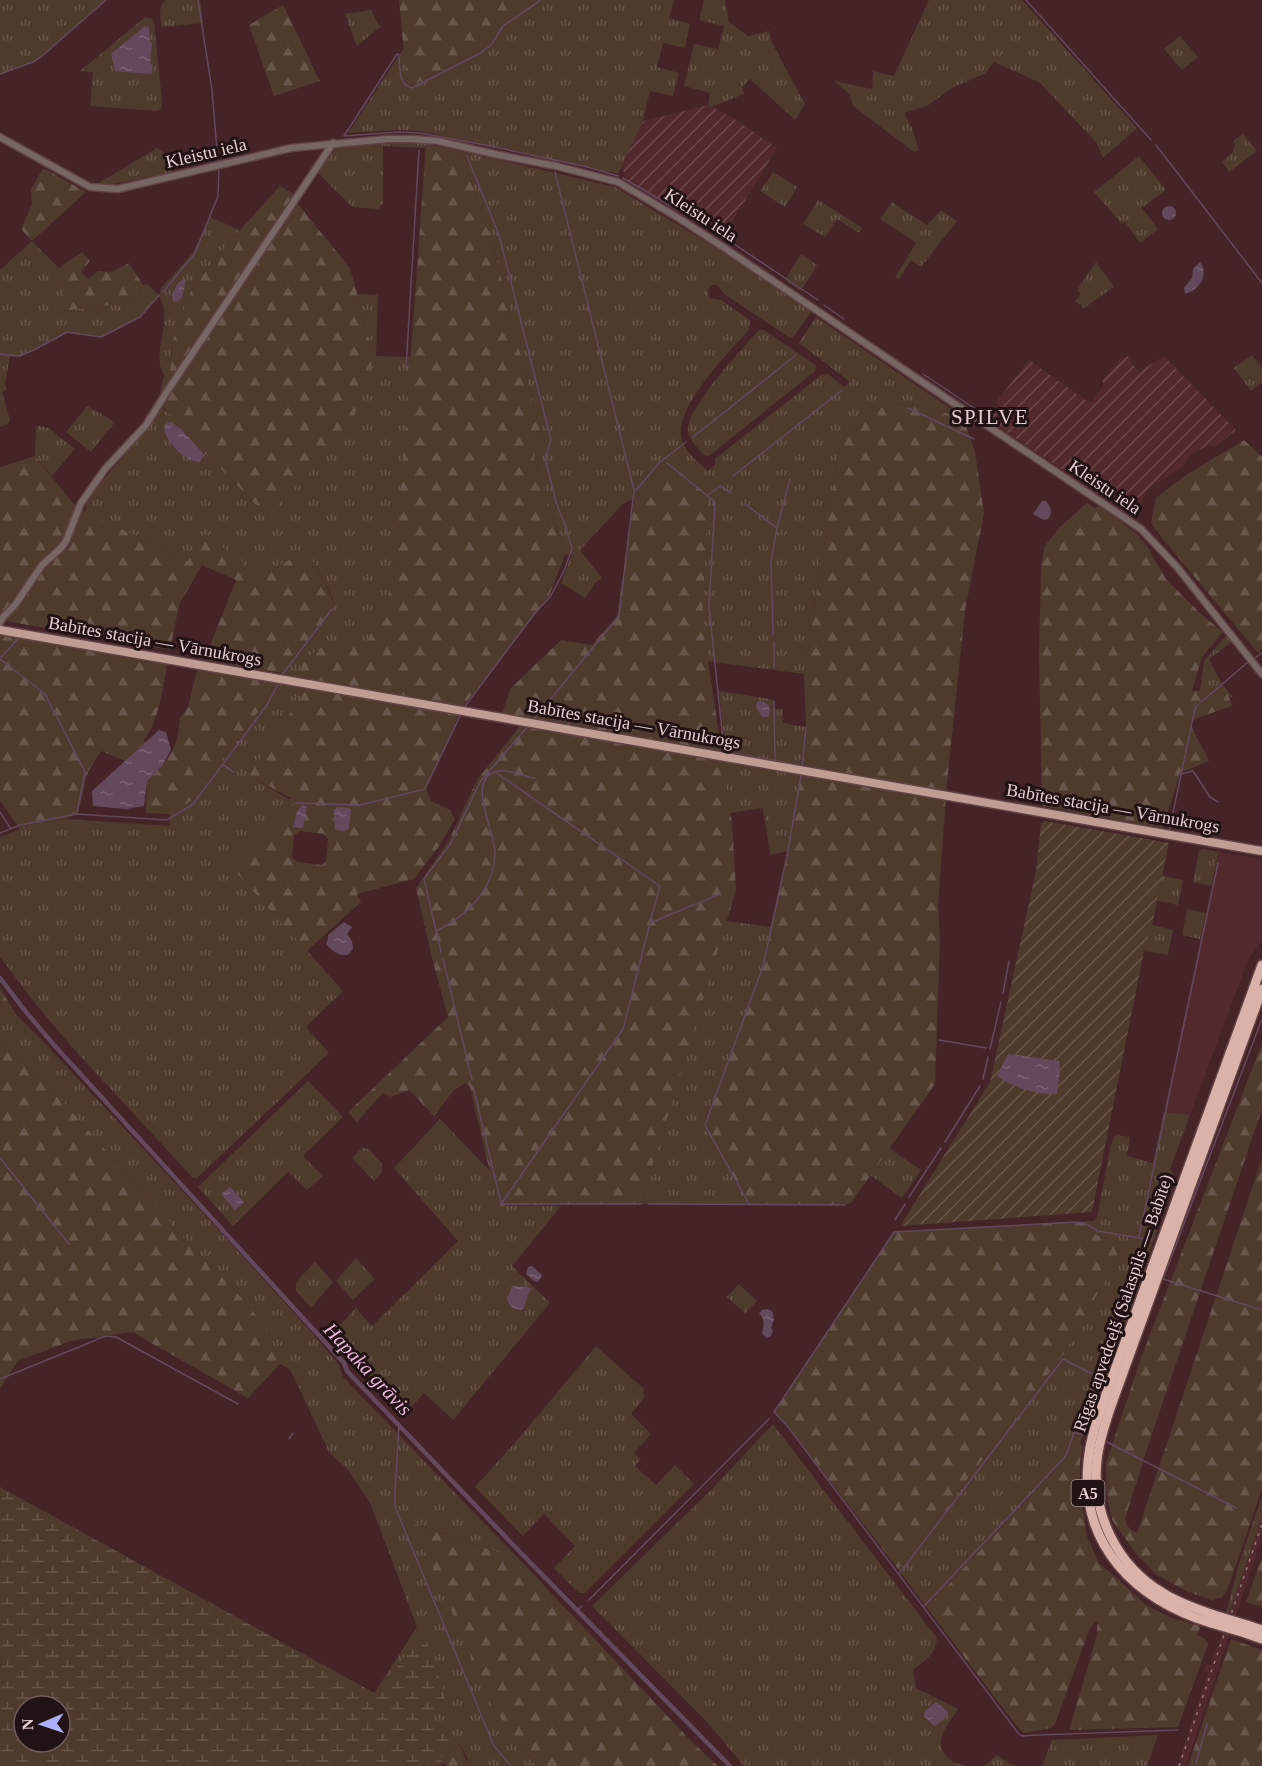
<svg xmlns="http://www.w3.org/2000/svg" width="1262" height="1766" font-family="Georgia,serif">
	<style>
		.built { fill: #522a2e }
		.industrial { fill: url(#industrial-furrows) }
		.grass { fill: url(#grass-tufts) }
		.forest { fill: url(#forest-firs); fill-rule: evenodd }
		.wetland { fill: url(#wetland-marsh); fill-rule: evenodd }
		.garden { fill: url(#garden-furrows) }
		.water { fill: url(#water-ripples) }
		.lines { fill: none; stroke-linecap: round; stroke-linejoin: round }
		.stream { stroke: #64495d; stroke-width: 1.5 }
		.canal { stroke: #64495d; stroke-width: 4.5 }
		.minor-casing { stroke: #614345; stroke-width: 9 }
		.major-casing { stroke: #614345; stroke-width: 11 }
		.highway-casing { stroke: #614345; stroke-width: 12 }
		.minor { stroke: #776663; stroke-width: 6 }
		.major { stroke: #bf9d95; stroke-width: 8 }
		.highway { stroke: #dbb2a9; stroke-width: 9 }
		.rail { stroke: #957a7c; stroke-width: 1.5; stroke-dasharray: 3 6; stroke-linecap: butt }
		.highway-bridge-casing { stroke: #614345; stroke-width: 12; stroke-linecap: butt }
		.highway-bridge { stroke: #dbb2a9; stroke-width: 9 }
		.labels { text-anchor: middle; stroke-width: 6; stroke-linejoin: round; paint-order: stroke }
		.shield { fill: #211213; stroke: #aa9697; stroke-width: 1.5 }
		.shield-label { font-size: 16px; font-weight: bold; fill: #e4cecf }
		.street-label { font-size: 18px; fill: #e4cecf; stroke: #211213 }
		.water-label { font-size: 20px; font-style: italic; fill: #ecb7dd; stroke: #211213 }
		.quarter-label { font-size: 21px; letter-spacing: 1.5px; fill: #e4cecf; stroke: #211213 }
	</style>
	<defs>
		<pattern id="industrial-furrows" width="10" height="10" patternUnits="userSpaceOnUse" patternTransform="scale(1.5)"><rect width="10" height="10" fill="#522a2e"/><path d="M-1 1l2-2M0 10L10 0M9 11l2-2" fill="none" stroke="#6b484b"/></pattern>
		<pattern id="grass-tufts" width="24" height="20" patternUnits="userSpaceOnUse" patternTransform="scale(1.5)"><rect width="24" height="20" fill="#4f3a2e"/><path d="M3 7l-1-3M5 7V3M7 7l1-3M15 17l-1-3M17 17v-4M19 17l1-3" fill="none" stroke="#68554b"/></pattern>
		<pattern id="forest-firs" width="22" height="20" patternUnits="userSpaceOnUse" patternTransform="scale(1.5)"><rect width="22" height="20" fill="#4f3a2e"/><path d="M5 1l3.5 6h-7zM16 11l3.5 6h-7z" fill="#68554b"/></pattern>
		<pattern id="wetland-marsh" width="20" height="14" patternUnits="userSpaceOnUse" patternTransform="scale(1.5)"><rect width="20" height="14" fill="#4f3a2e"/><path d="M1 5h8M5 5V1M11 12h8M15 12V8" fill="none" stroke="#68554b"/></pattern>
		<pattern id="garden-furrows" width="10" height="10" patternUnits="userSpaceOnUse" patternTransform="scale(1.5)"><rect width="10" height="10" fill="#4f3a2e"/><path d="M-1 1l2-2M0 10L10 0M9 11l2-2" fill="none" stroke="#68554b"/></pattern>
		<pattern id="water-ripples" width="26" height="14" patternUnits="userSpaceOnUse" patternTransform="scale(1.5)"><rect width="26" height="14" fill="#64495d"/><path d="M2 4q2-2 4 0t4 0M15 11q2-2 4 0t4 0" fill="none" stroke="#7a6273"/></pattern>
	</defs>
	<rect width="100%" height="100%" fill="#442427"/>
	<!-- built -->
	<g class="built">
		<path d="M1219,852L1262,859V940L1248,960L1190,1115L1164,1112Z"/>
		<path d="M1262,1517V1539L1235,1617L1229,1615Z"/>
		<path d="M1223,1631L1230,1633L1186,1766H1177L1208,1673L1204,1671L1206,1664L1211,1665Z"/>
	</g>
	<!-- industrial -->
	<g class="industrial">
		<path d="M708,105L736,120L777,148L722,238L626,181L622,166L643,121Z"/>
		<path d="M1127,356L1139,372L1164,356L1236,430L1216,446H1207L1191,454L1182,467L1147,490L1142,501L1138,518L1131,516L986,418L987,413L990,409L995,408L998,406L997,401L1029,360L1090,403L1103,387V379L1120,359Z"/>
	</g>
	<!-- grass -->
	<g class="grass">
		<path d="M0,0H106L41,57L33,62L0,74Z"/>
		<path d="M165,0H200L203,23L162,27C161,18 157,7 165,0Z"/>
		<path d="M534,0H674L669,18L690,24L685,48L663,43L657,67L679,73L673,96L650,91L643,121L618,174L419,131L399,130L348,133L404,48L407,85L414,84L476,52L484,47L492,32Z"/>
		<path d="M704,0H725L729,22L748,36L769,31L771,41L805,104L795,120L750,79L742,87L744,94L711,107L708,105L710,93L684,86L694,44L718,49L724,26L699,20Z"/>
		<path d="M929,0H1022L1137,128L1103,158L1096,142L1039,82L994,62L986,73L952,88L927,106L904,113L912,128L919,150L914,152L853,106L850,95L834,81L872,89L873,71L894,76Z"/>
		<path d="M371,10L380,27L357,46L345,14Z"/>
		<path d="M145,17L151,18L154,22L162,103L161,109L157,111L90,106L93,72L80,71Z"/>
		<path d="M1180,36L1198,57L1182,70L1164,49Z"/>
		<path d="M1243,134L1257,151L1229,172L1222,162L1233,152L1235,144L1233,141Z"/>
		<path d="M401,143L426,144V148L383,146V203L378,209L352,207L318,173L336,147Z"/>
		<path d="M157,148L164,153L168,169L175,172L112,184H97Z"/>
		<path d="M461,151L615,187L723,252L811,312L793,337L790,338L724,294L717,285H712L708,289L709,298L721,300L750,320L749,330C729,352 669,412 683,443C687,454 700,463 708,471L715,465V459L821,375L828,374L844,387L850,382L799,343L816,317L963,417L902,403L860,413L840,444L804,674L707,661L702,620L668,462L634,499L623,504L580,550L602,578L595,583L585,598L561,583L572,554L565,555L534,458L540,432L492,241Z"/>
		<path d="M1139,156L1166,190L1142,208L1158,229L1140,243L1125,222L1122,224L1094,192Z"/>
		<path d="M773,172L797,187L785,207L760,191Z"/>
		<path d="M818,200L862,228L859,233L837,219L825,237L803,224Z"/>
		<path d="M892,202L927,225L941,210L957,221L921,267L911,260L899,279L895,277L916,243L880,219Z"/>
		<path d="M210,217L240,230L194,283L173,340L169,381C165,377 161,371 160,365C157,342 172,317 159,296L140,317L107,335L101,337L63,333L34,350L19,356H10L5,384L7,390L2,392L10,420L8,424L0,427V270L32,241L59,268L63,287L64,311L127,303L138,294L143,285L147,284L159,295L161,288L192,254Z"/>
		<path d="M801,254L817,265L801,291L785,280Z"/>
		<path d="M1096,262L1114,287L1084,308L1075,301L1081,294L1077,290Z"/>
		<path d="M357,294L378,295L376,356L411,357L394,584L367,643L320,648L294,683L306,690L250,775L288,799H292V810L229,863L343,991L306,1027L329,1053L197,1178H193L71,1046L38,1007L0,957V837L20,829L66,819L170,826V814L192,800L264,704L281,672L336,607L334,601L315,563L296,556L267,572H247L243,568L188,561L85,512L87,500L162,408L174,418L170,422L165,424C167,430 168,439 171,444C176,453 190,460 200,462L206,454L267,516L374,357Z"/>
		<path d="M759,330H764L816,365L815,371L709,456L703,455C698,448 690,440 688,432C685,409 743,348 759,330Z"/>
		<path d="M1252,355L1262,367V382L1251,391L1234,368Z"/>
		<path d="M87,406L115,422L91,452L66,432Z"/>
		<path d="M39,426L49,428L75,449L52,476L35,456L36,427Z"/>
		<path d="M1226,636L1232,642L1209,659L1221,682L1233,698C1223,691 1212,690 1200,691L1204,661Z"/>
		<path d="M719,691L770,699L774,701V709H782L783,722L792,725L806,727L802,768L788,851L770,855L763,808L730,813L722,761L726,760Z"/>
		<path d="M1203,849L1219,852L1211,886L1193,882L1199,851Z"/>
		<path d="M1162,876L1183,880L1178,905L1157,901Z"/>
		<path d="M1187,909L1206,913L1200,939L1182,935Z"/>
		<path d="M726,921L771,927L763,966L705,1125L749,1204H641Z"/>
		<path d="M1152,925L1173,930L1168,955L1144,951Z"/>
		<path d="M0,1002L9,1014L15,1013L41,1039L216,1227L314,1335L339,1365L343,1377L520,1560L414,1523L516,1742L537,1766H482L469,1761L460,1744L448,1748L442,1764L436,1766L378,1710L375,1692L417,1627L371,1505L349,1471L329,1452L290,1369L280,1364L267,1328L234,1289L178,1232L66,1105L0,1039Z"/>
		<path d="M308,1081L343,1117L303,1156L323,1176L307,1190L288,1172L233,1226L198,1187Z"/>
		<path d="M1164,1112L1190,1115L1170,1169L1175,1176V1181L1080,1444L1075,1448L927,1608L898,1569L1063,1355L1116,1261L1119,1244L1092,1233L1084,1223L1078,1222L1093,1221L1097,1218L1110,1148L1114,1137L1117,1135L1130,1137L1127,1156L1153,1163Z"/>
		<path d="M440,1119L490,1171L499,1206H561L512,1266L550,1303L453,1420L424,1393L405,1414L347,1351L348,1349L336,1336L337,1328L356,1308L372,1326L458,1241L394,1168Z"/>
		<path d="M362,1148L369,1149L382,1164V1172L374,1181L352,1158Z"/>
		<path d="M889,1148L921,1170L902,1198L870,1175Z"/>
		<path d="M356,1258L375,1279L353,1300L336,1281Z"/>
		<path d="M315,1262L333,1282L311,1308L296,1291V1282Z"/>
		<path d="M739,1284L757,1301L745,1313L727,1297Z"/>
		<path d="M596,1346L644,1389L643,1393L645,1397L631,1414L651,1434L634,1453L641,1459L635,1466L656,1485L675,1465L694,1484L585,1593H579L554,1568L575,1546L544,1514L523,1536L475,1487L519,1438Z"/>
		<path d="M773,1424L937,1638C935,1656 926,1659 913,1670L916,1688L958,1709C948,1724 931,1743 949,1759C953,1763 961,1764 966,1766H744L706,1721L592,1606L711,1490Z"/>
		<path d="M1262,1496V1517L1229,1614L1226,1613L1240,1560Z"/>
		<path d="M1158,1735L1147,1766H1042L1052,1740Z"/>
		<path d="M997,1755L1014,1766H984Z"/>
	</g>
	<!-- forest -->
	<g class="forest">
		<path d="M399,0H534L492,32L484,47L476,52L414,84L407,85Z"/>
		<path d="M283,5L320,81L274,96L249,25Z"/>
		<path d="M426,144L461,151L492,241L540,432L534,458L565,555L549,596L461,709L296,679L305,659L320,648L367,642L394,584Z"/>
		<path d="M45,169L86,192L32,241L21,229L32,204L31,190L42,170Z"/>
		<path d="M280,186L295,195L291,200L297,203L350,268L374,357L349,432L267,516L206,454L202,459L203,453L181,429L170,422L173,418L158,402L164,376L169,380L173,340L194,283L240,230Z"/>
		<path d="M82,252L90,261L81,272L88,279L98,271L112,272L129,263L143,285L138,294L127,303L63,311V287L59,268Z"/>
		<path d="M902,403L963,417L975,452L984,513L965,611L946,793L802,768L806,726L804,674L840,444L860,413Z"/>
		<path d="M1244,440L1262,457V649L1258,653L1162,538L1151,523L1156,498L1186,475Z"/>
		<path d="M35,456L77,508L188,561L204,534L242,561L243,568L247,572H267L296,556L315,563L336,607L281,673L207,660V653L236,580L202,565L179,605L170,650L0,620V467Z"/>
		<path d="M668,462L708,495L702,620L732,822L736,890L641,1204L498,1206L470,1087L466,1083L454,1090L434,1116L409,1090L391,1097L383,1093L357,1122L348,1112L448,1017L432,958L416,888L449,840L477,780L524,721L502,713L511,688L561,640L592,645L617,616L634,499Z"/>
		<path d="M1087,503L1095,508L1099,505L1137,534L1148,548L1166,579L1200,613L1223,632L1202,657L1192,691L1211,690L1228,694L1232,706L1197,718L1190,724L1209,761L1180,773L1163,828L1042,806L1039,654L1041,570L1044,547L1060,527Z"/>
		<path d="M0,633L168,663C162,688 160,721 143,741L146,742L125,761L101,751L88,772L78,813L66,819L20,829L0,801Z"/>
		<path d="M198,666L276,681L264,704L192,800L170,814L146,813L147,781L162,766L173,750L178,735L180,718L188,707Z"/>
		<path d="M310,687L459,715L426,788L431,801L452,811L451,813L455,819L440,845L414,879L357,894L361,902L307,951L228,863L292,810V799L249,775L306,690ZM300,831L324,834L328,839L326,861L322,865L297,862L292,857L294,836Z"/>
		<path d="M801,773L946,797L938,906L940,939L935,1084L851,1203L845,1205L749,1204L705,1125L763,966L788,851Z"/>
		<path d="M0,988L15,1013L9,1014L0,1002Z"/>
		<path d="M0,1039L66,1105L178,1232L234,1289L267,1328L280,1364L248,1398L132,1332L71,1341L18,1361L0,1389Z"/>
		<path d="M1262,1043V1109L1147,1449L1125,1519C1126,1526 1130,1530 1137,1533L1262,1158V1489L1228,1588L1222,1598H1215L1214,1601L1186,1591L1158,1576L1136,1554L1112,1520L1107,1497L1106,1463L1141,1358Z"/>
		<path d="M1078,1222L1084,1223L1090,1227L1092,1233L1119,1244L1116,1261L1063,1355L898,1569L789,1428L774,1412L894,1232Z"/>
		<path d="M1080,1444L1083,1447L1080,1462V1492L1085,1520L1086,1534L1099,1563L1119,1580L1146,1605L1172,1618L1201,1626L1197,1635L1204,1638L1208,1644L1178,1727L1069,1730L1096,1638L1098,1621L1095,1622L1090,1628L1055,1724L1051,1728L1024,1733L1019,1729L927,1608L1075,1448Z"/>
		<path d="M413,1523L520,1560L692,1742L718,1766H537L516,1742L491,1702Z"/>
		<path d="M1262,1557V1607L1246,1602Z"/>
		<path d="M1231,1639L1262,1650V1766H1188Z"/>
		<path d="M460,1744L466,1760L482,1766H447L445,1764H442L441,1758L448,1748Z"/>
	</g>
	<!-- wetland -->
	<path class="wetland" d="M0,1487L378,1695L423,1629L449,1709L434,1713L432,1723L439,1732L457,1740V1744L448,1748L441,1758L442,1764L436,1766H0ZM24,1706H60V1742H24Z"/>
	<!-- garden -->
	<path class="garden" d="M1045,821L1169,843L1152,925L1144,951L1092,1212L900,1226L990,1082L1036,871L1041,824Z"/>
	<!-- water -->
	<g class="water">
		<path d="M145,26L149,27L150,42L152,43L150,57L152,74L115,71L111,54Z"/>
		<circle cx="1169" cy="213" r="7"/>
		<path d="M1200,262C1210,275 1199,290 1185,294L1184,288L1192,278L1193,269Z"/>
		<path d="M183,279L186,280L182,298L176,302L173,301C171,294 177,282 183,279Z"/>
		<path d="M170,422L181,429L203,453L202,459L200,462C185,462 167,443 164,430L165,424Z"/>
		<path d="M1042,501H1046C1051,508 1053,511 1048,519L1044,520L1033,514Z"/>
		<path d="M762,701L769,705L770,714L768,717H762L756,707L757,702Z"/>
		<path d="M159,730L166,732L171,750L162,766L147,781L144,806L126,809L93,806L92,791Z"/>
		<path d="M302,805L307,806L303,828L293,827L297,812Z"/>
		<path d="M337,807L349,808L351,810L349,828L345,831L335,830L334,810Z"/>
		<path d="M344,922L352,927L347,934L352,941L353,949L348,955C338,956 332,951 326,944L328,939V935Z"/>
		<path d="M1008,1054L1059,1061L1060,1071L1057,1094C1038,1095 1012,1087 997,1076Z"/>
		<path d="M230,1187L244,1202L235,1210L221,1194Z"/>
		<path d="M532,1266L542,1275L538,1282L534,1281L526,1274L528,1267Z"/>
		<path d="M512,1286L523,1287L525,1286L532,1289C525,1295 528,1303 522,1310L512,1308L507,1300Z"/>
		<path d="M767,1309L772,1311L774,1319L771,1328L773,1331L771,1336L767,1338L762,1334C763,1327 766,1319 759,1314L762,1310Z"/>
		<path d="M936,1702L947,1711L948,1715L937,1725L934,1726L924,1716L925,1711Z"/>
	</g>
	<g class="lines">
		<!-- stream -->
		<g class="stream">
			<path d="M198,0L212,90L218,163"/>
			<path d="M1026,0L1151,140"/>
			<path d="M399,55L397,54L344,136L399,132L420,133L490,146L587,167L618,176"/>
			<path d="M399,56C400,68 398,85 412,88L479,54L491,45L503,26L541,0"/>
			<path d="M0,74L33,62L41,57L106,0"/>
			<path d="M1156,145L1262,283"/>
			<path d="M623,178L680,211"/>
			<path d="M687,215L724,238"/>
			<path d="M731,242L818,300"/>
			<path d="M163,292L195,253L218,196L219,168"/>
			<path d="M824,305L844,319"/>
			<path d="M0,354L19,356L34,350L67,332L101,337L140,317L159,295"/>
			<path d="M406,368L419,150"/>
			<path d="M923,374L977,410"/>
			<path d="M908,408L974,439"/>
			<path d="M693,437L796,355"/>
			<path d="M667,463L715,502L709,607L724,750"/>
			<path d="M733,476L842,390"/>
			<path d="M634,490L637,489L660,462L686,442"/>
			<path d="M708,495L720,486L731,493"/>
			<path d="M745,504L777,528L771,561L773,635"/>
			<path d="M777,528L790,479"/>
			<path d="M774,642V667"/>
			<path d="M1,657L18,639"/>
			<path d="M1256,657L1262,653"/>
			<path d="M0,659L45,694L85,772L77,813"/>
			<path d="M282,675L332,609"/>
			<path d="M774,701L775,760"/>
			<path d="M1200,703L1248,662"/>
			<path d="M463,709L535,613L550,597L564,571L572,549L565,525L556,502L545,458L551,440L499,235L467,156"/>
			<path d="M534,719L619,616L634,490L555,172"/>
			<path d="M565,734L792,773"/>
			<path d="M731,753L793,764"/>
			<path d="M223,765L234,772"/>
			<path d="M802,767L806,727"/>
			<path d="M495,772L660,886L650,922"/>
			<path d="M1181,774L1193,771L1210,797L1218,802"/>
			<path d="M296,803L360,805L425,789L460,716"/>
			<path d="M0,812L11,829"/>
			<path d="M1169,832L1195,708L1198,705"/>
			<path d="M0,833L20,825L76,814L167,820L193,804L267,705L278,684"/>
			<path d="M436,931C467,916 494,889 495,854C496,833 464,778 498,771C511,769 523,776 535,778"/>
			<path d="M441,952L424,879L451,843L480,782L528,726"/>
			<path d="M443,959L472,1080"/>
			<path d="M1003,993L1009,961"/>
			<path d="M1262,1019L1163,1279L1262,1310"/>
			<path d="M939,1040L986,1048"/>
			<path d="M990,1049L1001,1002"/>
			<path d="M983,1079L988,1057"/>
			<path d="M473,1086L501,1203"/>
			<path d="M945,1142L980,1086"/>
			<path d="M0,1158L69,1244"/>
			<path d="M909,1197L941,1148"/>
			<path d="M501,1204L623,1029L650,923L720,894"/>
			<path d="M502,1204H641"/>
			<path d="M648,1204L845,1205"/>
			<path d="M749,1204L705,1125L763,966L788,851L801,775"/>
			<path d="M895,1220L905,1204"/>
			<path d="M1139,1237L1218,863"/>
			<path d="M1152,1240L1098,1231L1084,1223L1078,1222L894,1232L774,1412L788,1427L1018,1733L1022,1736L1038,1735L1178,1730"/>
			<path d="M97,1339L106,1336L116,1337L238,1404"/>
			<path d="M0,1379L96,1340"/>
			<path d="M399,1425L395,1491V1507L494,1746L511,1766"/>
			<path d="M1076,1433L1084,1435"/>
			<path d="M289,1439L293,1433"/>
			<path d="M1107,1442L1236,1508"/>
			<path d="M899,1574L1063,1359L1100,1378"/>
			<path d="M589,1600L769,1419"/>
			<path d="M924,1606L1065,1457L1096,1377"/>
			<path d="M578,1610L582,1606"/>
			<path d="M1196,1763L1207,1724"/>
		</g>
		<!-- canal -->
		<path class="canal" d="M0,978L26,1012L54,1045L344,1363L347,1371L520,1552L730,1766"/>
		<defs>
			<g id="minor">
				<path d="M0,137L90,187L118,189L291,148L388,139H413L438,141L494,154L556,166L618,182L680,219L723,247L918,379L1141,529L1177,567L1262,674"/>
				<path d="M0,623L3,617L15,605L42,565L61,548L66,541L81,503L105,469L146,425L168,390L333,143"/>
			</g>
			<path id="major" d="M0,630L1262,851"/>
			<g id="highway">
				<path d="M1214,1615C1197,1609 1179,1603 1163,1593C1117,1566 1091,1513 1097,1460C1099,1441 1105,1424 1111,1406L1262,989"/>
				<path d="M1211,1623C1136,1600 1080,1546 1088,1462C1090,1440 1097,1420 1104,1400L1262,965"/>
				<path d="M1247,1625L1262,1630"/>
				<path d="M1245,1633L1262,1639"/>
			</g>
		</defs>
		<!-- minor casing -->
		<use href="#minor" class="minor-casing"/>
		<!-- major casing -->
		<use href="#major" class="major-casing"/>
		<!-- highway casing -->
		<use href="#highway" class="highway-casing"/>
		<!-- minor -->
		<use href="#minor" class="minor"/>
		<!-- major -->
		<use href="#major" class="major"/>
		<!-- highway -->
		<use href="#highway" class="highway"/>
		<!-- rail -->
		<path class="rail" d="M1179,1766L1262,1524"/>
		<defs>
			<g id="highway-bridge">
				<path d="M1214,1615L1247,1625"/>
				<path d="M1211,1623L1245,1633"/>
			</g>
		</defs>
		<!-- highway-bridge casing -->
		<use href="#highway-bridge" class="highway-bridge-casing"/>
		<!-- highway-bridge -->
		<use href="#highway-bridge" class="highway-bridge"/>
	</g>
	<g class="labels">
		<!-- shield labels -->
		<rect class="shield" x="1071.5" y="1480" width="33" height="26" rx="4.5"/>
		<g class="shield-label">
			<text x="1088" y="1499">A5</text>
		</g>
		<!-- street labels -->
		<g class="street-label">
			<text transform="translate(206 153) rotate(-13)" y="6">Kleistu iela</text>
			<text transform="translate(701 215) rotate(33)" y="6">Kleistu iela</text>
			<text transform="translate(1105 487) rotate(34)" y="6">Kleistu iela</text>
			<text transform="translate(155 641) rotate(10)" y="6">Babītes stacija — Vārnukrogs</text>
			<text transform="translate(634 724) rotate(10)" y="6">Babītes stacija — Vārnukrogs</text>
			<text transform="translate(1113 808) rotate(10)" y="6">Babītes stacija — Vārnukrogs</text>
			<text transform="translate(1123 1303) rotate(-71)" y="6">Rīgas apvedceļš (Salaspils — Babīte)</text>
		</g>
		<!-- water labels -->
		<g class="water-label">
			<text transform="translate(368 1369) rotate(47)" y="7">Hapaka grāvis</text>
		</g>
		<!-- quarter labels -->
		<g class="quarter-label">
			<text x="990" y="424">SPILVE</text>
		</g>
	</g>
	<!-- north arrow -->
	<g transform="translate(42 1724) rotate(268)"><circle r="28" fill="#211213" stroke="#6f5d5e" stroke-width="1.5"/>
	<path d="M0-4.5L10 22L0 15L-10 22Z" fill="#abaffb"/>
	<text y="-9" font-size="16" font-weight="bold" text-anchor="middle" fill="#e4cecf">N</text>
	</g>
</svg>
